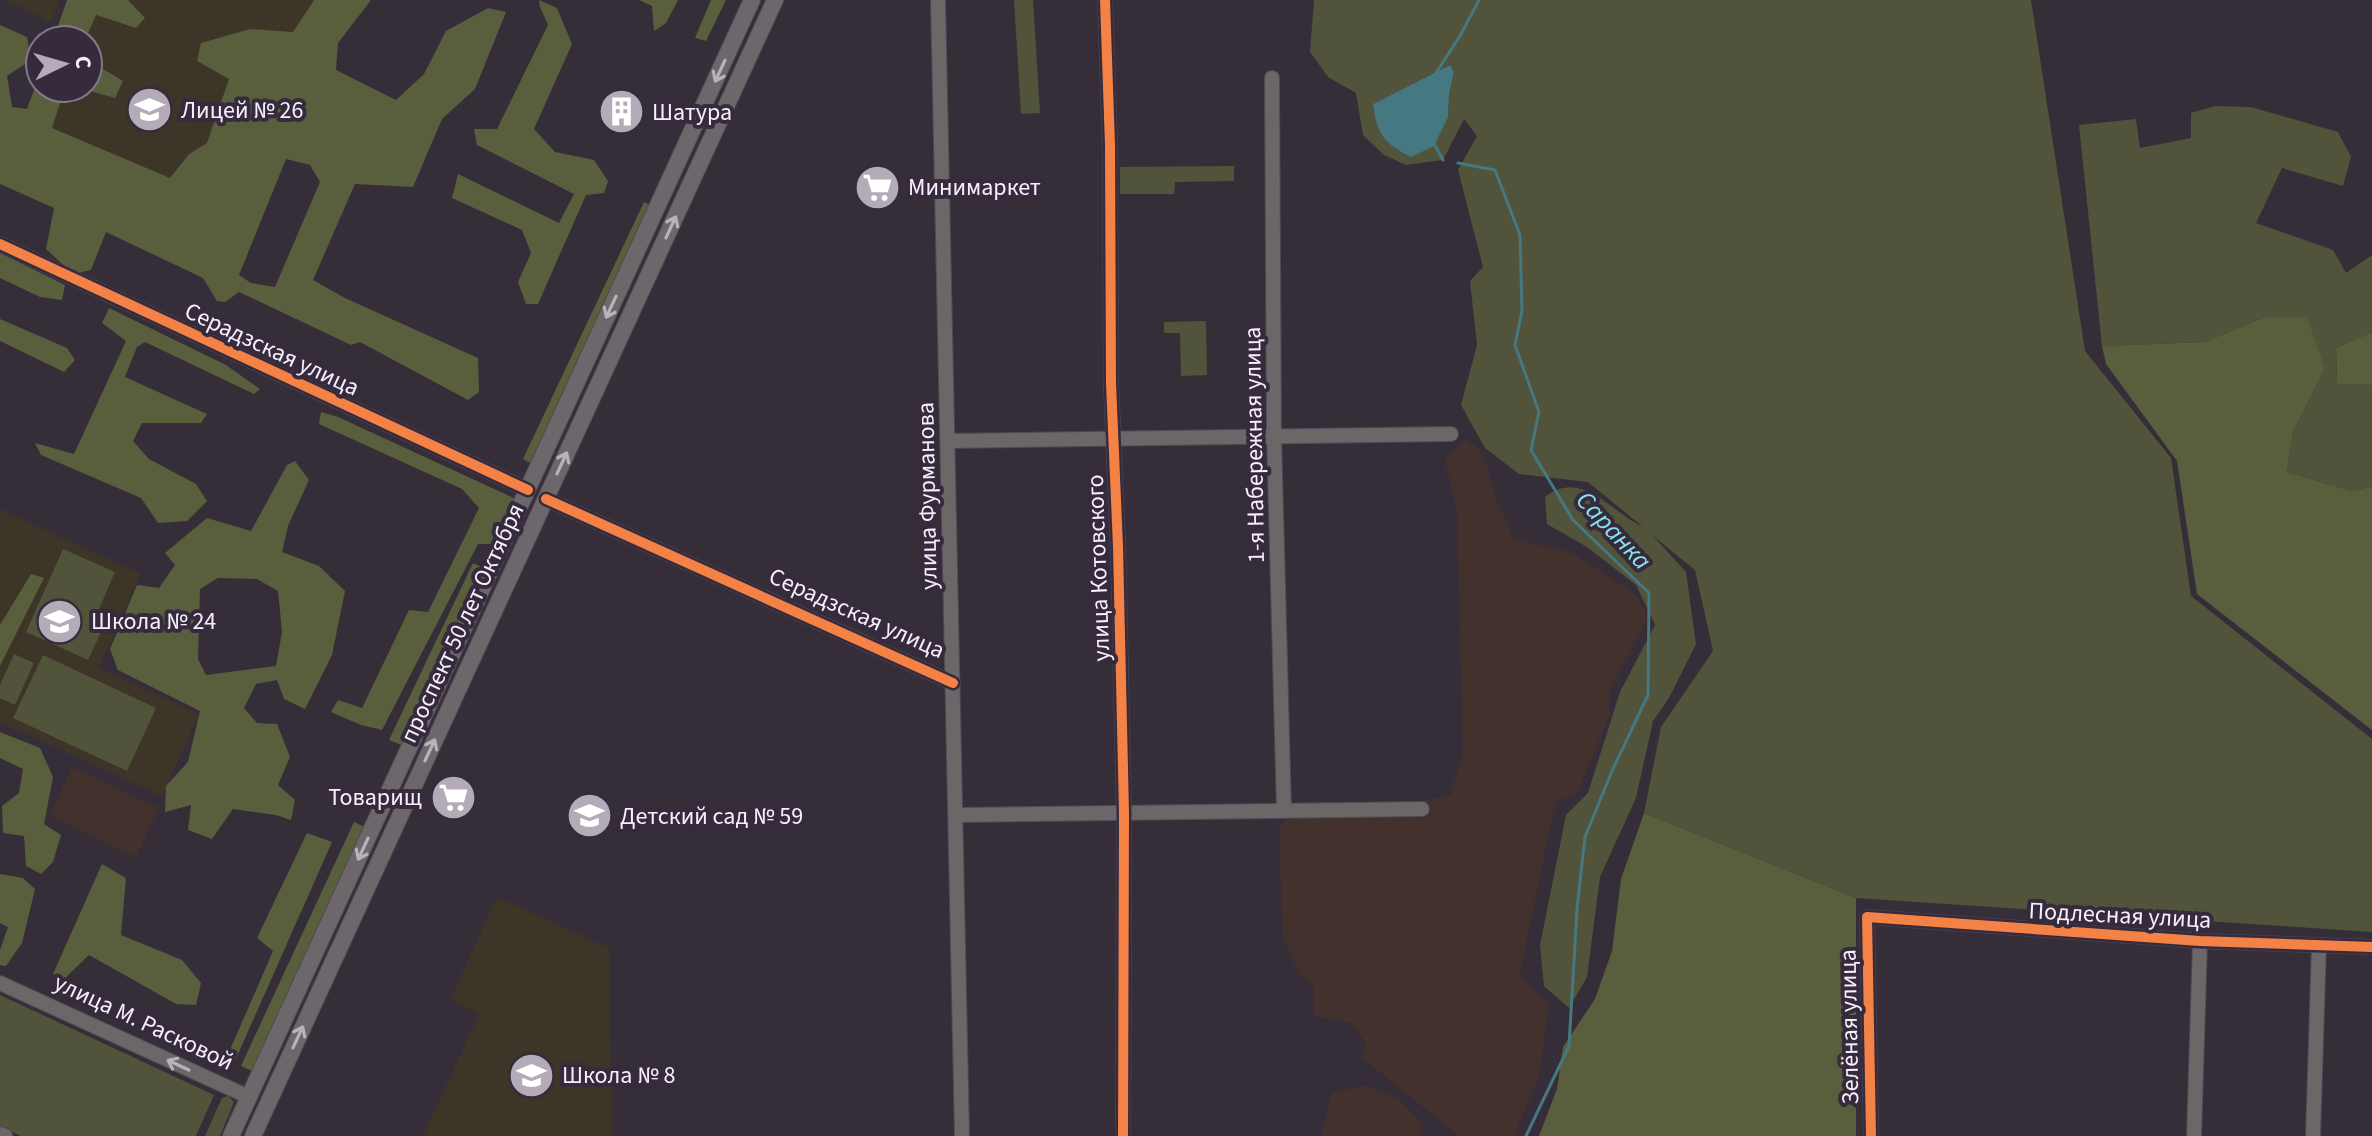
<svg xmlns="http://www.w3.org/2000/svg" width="2372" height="1136" font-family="'Source Sans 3',sans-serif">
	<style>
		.industrial { fill: #43312d }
		.education { fill: #3c3528 }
		.green { fill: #51533b; fill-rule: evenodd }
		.forest { fill: #595e3c; fill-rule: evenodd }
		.water { fill: #457881 }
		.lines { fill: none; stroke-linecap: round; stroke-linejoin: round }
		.stream { stroke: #457881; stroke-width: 3 }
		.minor-casing { stroke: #4f4a53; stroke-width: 16 }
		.major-casing { stroke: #4f4a53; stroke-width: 18 }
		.minor { stroke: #6b6768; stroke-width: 14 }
		.major { stroke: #6d676b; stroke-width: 16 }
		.cycleway-casing { stroke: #362a3d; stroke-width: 15 }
		.cycleway { stroke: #f48246; stroke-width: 10 }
		.oneway { stroke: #b9b2bb }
		.oneway2 { stroke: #b8b2b9 }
		.labels { text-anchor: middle; stroke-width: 8; stroke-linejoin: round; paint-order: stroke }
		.poi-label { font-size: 24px; fill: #f7effc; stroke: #362a3d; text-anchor: start }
		.street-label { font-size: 24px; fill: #f7effc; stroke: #362a3d }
		.water-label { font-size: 26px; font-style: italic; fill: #85e1f0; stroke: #362a3d }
	</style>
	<rect width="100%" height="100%" fill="#352e39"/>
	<!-- industrial -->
	<g class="industrial">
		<path d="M1466,439L1483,453L1497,501L1514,539L1571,552L1638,596L1648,619L1609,691L1610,714L1577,794L1555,802L1520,976L1549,1003L1539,1076L1514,1136H1459L1363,1059L1366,1043L1351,1023L1314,1016L1313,985L1299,974L1283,936L1279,831L1292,803L1402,804L1450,796L1463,754L1457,511L1445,460Z"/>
		<path d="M72,767L159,808L136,857L50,816Z"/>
		<path d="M1364,1085L1398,1098L1423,1125L1420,1136H1320L1332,1093Z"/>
	</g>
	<!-- education -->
	<g class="education">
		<path d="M6,0H60L51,22Z"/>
		<path d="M75,0H326L221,228L15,133L40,77V88H88V40H57Z"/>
		<path d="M0,509L141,574L99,668L199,714L162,796L0,722Z"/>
		<path d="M497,897L609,948L612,1136H423L479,1014L450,1000Z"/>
	</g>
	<!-- green -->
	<g class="green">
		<path d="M1014,0H1033L1040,113L1021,114Z"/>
		<path d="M1314,0H2031L2085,351L2171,458L2191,596L2372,739V932L1856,898L1644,813L1661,727L1713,651L1695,570L1652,535L1686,572L1696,644L1669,698L1653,721L1636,798L1600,877L1587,977L1569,1008L1544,986L1540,945L1566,815L1588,793L1620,692L1655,625L1636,585L1587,547L1547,524L1545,497C1583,468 1610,512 1643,527L1588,482L1519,474L1485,448L1461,405L1477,345L1470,281L1483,267L1458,170L1477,136L1464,119L1443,160L1406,165L1384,155L1363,135L1356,93L1328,77L1310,52ZM1450,65L1454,72L1449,95L1448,117L1373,104Z"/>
		<path d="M2215,106L2251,107L2338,132L2351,157L2343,186L2282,168L2256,223L2333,250L2346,273L2372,255V332L2336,348L2337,384H2368L2372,388V486L2352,491L2287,472L2293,432L2325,369L2265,317L2204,342L2102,346L2079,125L2136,119L2140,148L2191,138V113Z"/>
		<path d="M1234,166V181L1175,182L1174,194H1120V167Z"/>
		<path d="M1206,321L1207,375L1181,376L1180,333H1164V322Z"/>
		<path d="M63,549L115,572L93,623L103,628L88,660L26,632Z"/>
		<path d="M14,654L34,663L15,705L0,698V685Z"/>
		<path d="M43,655L156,708L127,771L13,718Z"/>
		<path d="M0,995L214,1095L196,1136H21L0,1126Z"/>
		<path d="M228,1096L234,1102L220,1136H205L222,1098Z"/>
	</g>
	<!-- forest -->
	<g class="forest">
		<path d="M67,0H128L145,18L136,28L96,15L85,40H53Z"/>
		<path d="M314,0H371L338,43L336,70L396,100L424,74L446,31L488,8L506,12L475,89L442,119L413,187L355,184L313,280L345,298L478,358L479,392L468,400L360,342L351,345L239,292L225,302L217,301L203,278L106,232L91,270L73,274L46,249L54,208L0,184V25L27,37L31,60L7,76L12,107L27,109L40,74V88H65L52,128L170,178L189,154L207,143L229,79L197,61L201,43L250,29L293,32ZM286,159L310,165L320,182L275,287L251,283L239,275Z"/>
		<path d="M539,0L557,8L572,44L534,129L555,152L594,160L608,181L604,193L586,195L538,304H526L518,282L531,253L522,230L452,198L458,174L559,223L574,194L477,145L474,129H497L548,25L540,7Z"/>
		<path d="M639,0H678L666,23L654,31L652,6Z"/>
		<path d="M711,0H726L706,41L695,38Z"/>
		<path d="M88,60L123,81L115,98L80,88H88Z"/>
		<path d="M644,202L653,206L532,464L523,459Z"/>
		<path d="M0,253L65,285L62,300L40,297L0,278Z"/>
		<path d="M109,308L226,365L260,389L254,394L145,342L137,347L125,377L207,414L201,423H142L133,441L149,459L196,484L207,501L187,521L158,523L141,498L41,455L35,443L74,454L126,341L102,323Z"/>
		<path d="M2265,317H2307L2325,369L2293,432L2287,472L2352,491L2372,486V730L2197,594L2177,461L2106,364L2102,346L2204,342Z"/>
		<path d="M0,319L67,348L75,360L64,372L0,341Z"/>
		<path d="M2372,332V388L2368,384H2337L2336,348Z"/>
		<path d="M321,412L338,417L518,500L498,544H478L382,730L361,725L331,712L338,700L362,708L409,610L428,612L479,508L462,489L319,424Z"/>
		<path d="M295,461L309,480L288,526L282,552L319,566L345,591L332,655L305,709L284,699L277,680L256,684L244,708L257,723L277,724L290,757L278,785L295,800L291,820L276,815L233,809L212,839L188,830L191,805L165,812L166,786L188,762L200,711L118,670L110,649L137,585L159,588L175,565L165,553L207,518L251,531L287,465ZM218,578L257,579L278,591L282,632L276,666L206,675L198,659L200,589Z"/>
		<path d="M473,563L487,570L404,746L389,740Z"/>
		<path d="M31,574L44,578L0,666V625Z"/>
		<path d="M0,732L40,748L53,777L44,824L61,835L53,862L41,874L26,866L24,836L3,833L2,806L19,793L23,769L0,758Z"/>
		<path d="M1644,813L1856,898V1136H1539L1557,1089L1563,1047L1595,999L1612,951L1621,879Z"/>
		<path d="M354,822L365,827L252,1071L241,1066Z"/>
		<path d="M307,833L332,842L234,1063L226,1059L273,951L257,938Z"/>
		<path d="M102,864L126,878L121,935L182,960L201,983L196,1005L176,1004L89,955L62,981L53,974Z"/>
		<path d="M0,874L23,878L35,889L22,943L6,966L0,965V950L8,927L0,923Z"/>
	</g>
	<!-- water -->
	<path class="water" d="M1450,65L1454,72L1449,95L1448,117L1434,146L1411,157C1384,143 1377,135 1373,104Z"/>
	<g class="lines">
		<!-- stream -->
		<g class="stream">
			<path d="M1434,76L1460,36L1479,0"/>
			<path d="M1433,142L1443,160"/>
			<path d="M1458,163L1495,170L1520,235L1522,311L1515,345L1539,412L1531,450L1573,520L1649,593L1648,695L1612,771L1585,837L1577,909L1569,1046L1526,1136"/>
		</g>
		<defs>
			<g id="minor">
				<path d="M938,0L962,1136"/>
				<path d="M1105,0L1110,145L1111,383L1118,547L1124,813L1123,1136"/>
				<path d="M1272,78L1274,436L1284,811"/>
				<path d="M0,244L528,490"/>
				<path d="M948,441L1451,434"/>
				<path d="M546,499L953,683"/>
				<path d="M956,815L1422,809"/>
				<path d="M0,983L249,1097"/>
				<path d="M0,1134L5,1136"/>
				<path d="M1871,1136L1867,917L2200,941L2372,947"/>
				<path d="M2194,1136L2200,941"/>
				<path d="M2313,1136L2319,945"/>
			</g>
			<g id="major">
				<path d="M231,1136L752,0"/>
				<path d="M253,1136L775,0"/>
			</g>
		</defs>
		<!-- minor casing -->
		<use href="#minor" class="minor-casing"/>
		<!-- major casing -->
		<use href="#major" class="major-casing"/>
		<!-- minor -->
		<use href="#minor" class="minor"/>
		<!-- major -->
		<use href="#major" class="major"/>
		<defs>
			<g id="cycleway">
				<path d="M1105,0L1110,145L1111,383L1118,547L1124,813L1123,1136"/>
				<path d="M0,244L528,490"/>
				<path d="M546,499L953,683"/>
				<path d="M1871,1136L1867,917L2200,941L2372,947"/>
			</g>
		</defs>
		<!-- cycleway casing -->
		<use href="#cycleway" class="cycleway-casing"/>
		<!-- cycleway -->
		<use href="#cycleway" class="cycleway"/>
	</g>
	<!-- one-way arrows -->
	<defs><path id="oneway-shaft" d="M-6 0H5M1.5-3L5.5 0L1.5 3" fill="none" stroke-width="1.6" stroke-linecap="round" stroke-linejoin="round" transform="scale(2)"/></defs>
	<g class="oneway">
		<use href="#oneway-shaft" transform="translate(720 71) rotate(115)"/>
		<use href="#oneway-shaft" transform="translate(671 227) rotate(-65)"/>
		<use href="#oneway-shaft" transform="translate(611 307) rotate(115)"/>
		<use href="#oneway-shaft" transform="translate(562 463) rotate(-65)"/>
		<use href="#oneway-shaft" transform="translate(430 750) rotate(-65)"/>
		<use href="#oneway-shaft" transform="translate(363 849) rotate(115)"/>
		<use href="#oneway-shaft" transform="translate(298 1037) rotate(-65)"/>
	</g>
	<use class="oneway2" href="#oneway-shaft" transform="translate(178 1065) rotate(-155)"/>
	<!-- icons -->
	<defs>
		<symbol id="school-disc" viewBox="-11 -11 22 22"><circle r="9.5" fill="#b3abb8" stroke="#362a3d"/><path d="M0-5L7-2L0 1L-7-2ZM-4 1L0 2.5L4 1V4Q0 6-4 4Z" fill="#fff"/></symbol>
		<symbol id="building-disc" viewBox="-11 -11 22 22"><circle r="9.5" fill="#b3abb8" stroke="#362a3d"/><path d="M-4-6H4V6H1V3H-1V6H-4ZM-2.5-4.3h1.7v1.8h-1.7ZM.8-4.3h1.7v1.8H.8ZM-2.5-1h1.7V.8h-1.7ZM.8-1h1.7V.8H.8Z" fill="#fff"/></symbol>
		<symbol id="supermarket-disc" viewBox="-11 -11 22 22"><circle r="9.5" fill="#b3abb8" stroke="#362a3d"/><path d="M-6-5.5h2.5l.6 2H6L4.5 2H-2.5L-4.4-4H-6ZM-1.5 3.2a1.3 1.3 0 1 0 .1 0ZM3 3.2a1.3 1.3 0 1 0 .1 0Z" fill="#fff"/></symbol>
	</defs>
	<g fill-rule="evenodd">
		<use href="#school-disc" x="124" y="84" width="51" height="51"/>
		<use href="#building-disc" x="596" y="86" width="51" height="51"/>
		<use href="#supermarket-disc" x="852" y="162" width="51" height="51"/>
		<use href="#school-disc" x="34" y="596" width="51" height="51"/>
		<use href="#supermarket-disc" x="428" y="772" width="51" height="51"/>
		<use href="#school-disc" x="564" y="790" width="51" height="51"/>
		<use href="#school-disc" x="506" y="1050" width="51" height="51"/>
	</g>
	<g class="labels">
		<!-- poi labels -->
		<g class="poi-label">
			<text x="181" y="118">Лицей № 26</text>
			<text x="652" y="120">Шатура</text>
			<text x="908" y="195">Минимаркет</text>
			<text x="91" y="629">Школа № 24</text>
			<text x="422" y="805" text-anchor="end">Товарищ</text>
			<text x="620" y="824">Детский сад № 59</text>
			<text x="562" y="1083">Школа № 8</text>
		</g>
		<!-- street labels -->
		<g class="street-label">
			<text transform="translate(272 349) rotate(25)" y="8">Серадзская улица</text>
			<text transform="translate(1254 445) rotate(-91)" y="8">1-я Набережная улица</text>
			<text transform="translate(927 496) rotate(-91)" y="8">улица Фурманова</text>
			<text transform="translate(1098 568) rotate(-92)" y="8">улица Котовского</text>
			<text transform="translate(857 613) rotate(24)" y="8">Серадзская улица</text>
			<text transform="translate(462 623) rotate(-65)" y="8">проспект 50 лет Октября</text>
			<text transform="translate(2120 915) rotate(3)" y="8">Подлесная улица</text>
			<text transform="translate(144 1022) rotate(25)" y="8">улица М. Расковой</text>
			<text transform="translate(1849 1027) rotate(-91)" y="8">Зелёная улица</text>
		</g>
		<!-- water labels -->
		<g class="water-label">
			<text transform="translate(1614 530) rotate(47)" y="9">Саранка</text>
		</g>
	</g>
	<!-- north arrow -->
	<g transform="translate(64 64) rotate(85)"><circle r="38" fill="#362a3d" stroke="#837989" stroke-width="2"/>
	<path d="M0-6L14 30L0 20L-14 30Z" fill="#b3abb8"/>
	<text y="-12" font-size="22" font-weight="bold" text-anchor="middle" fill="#f7effc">С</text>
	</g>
</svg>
